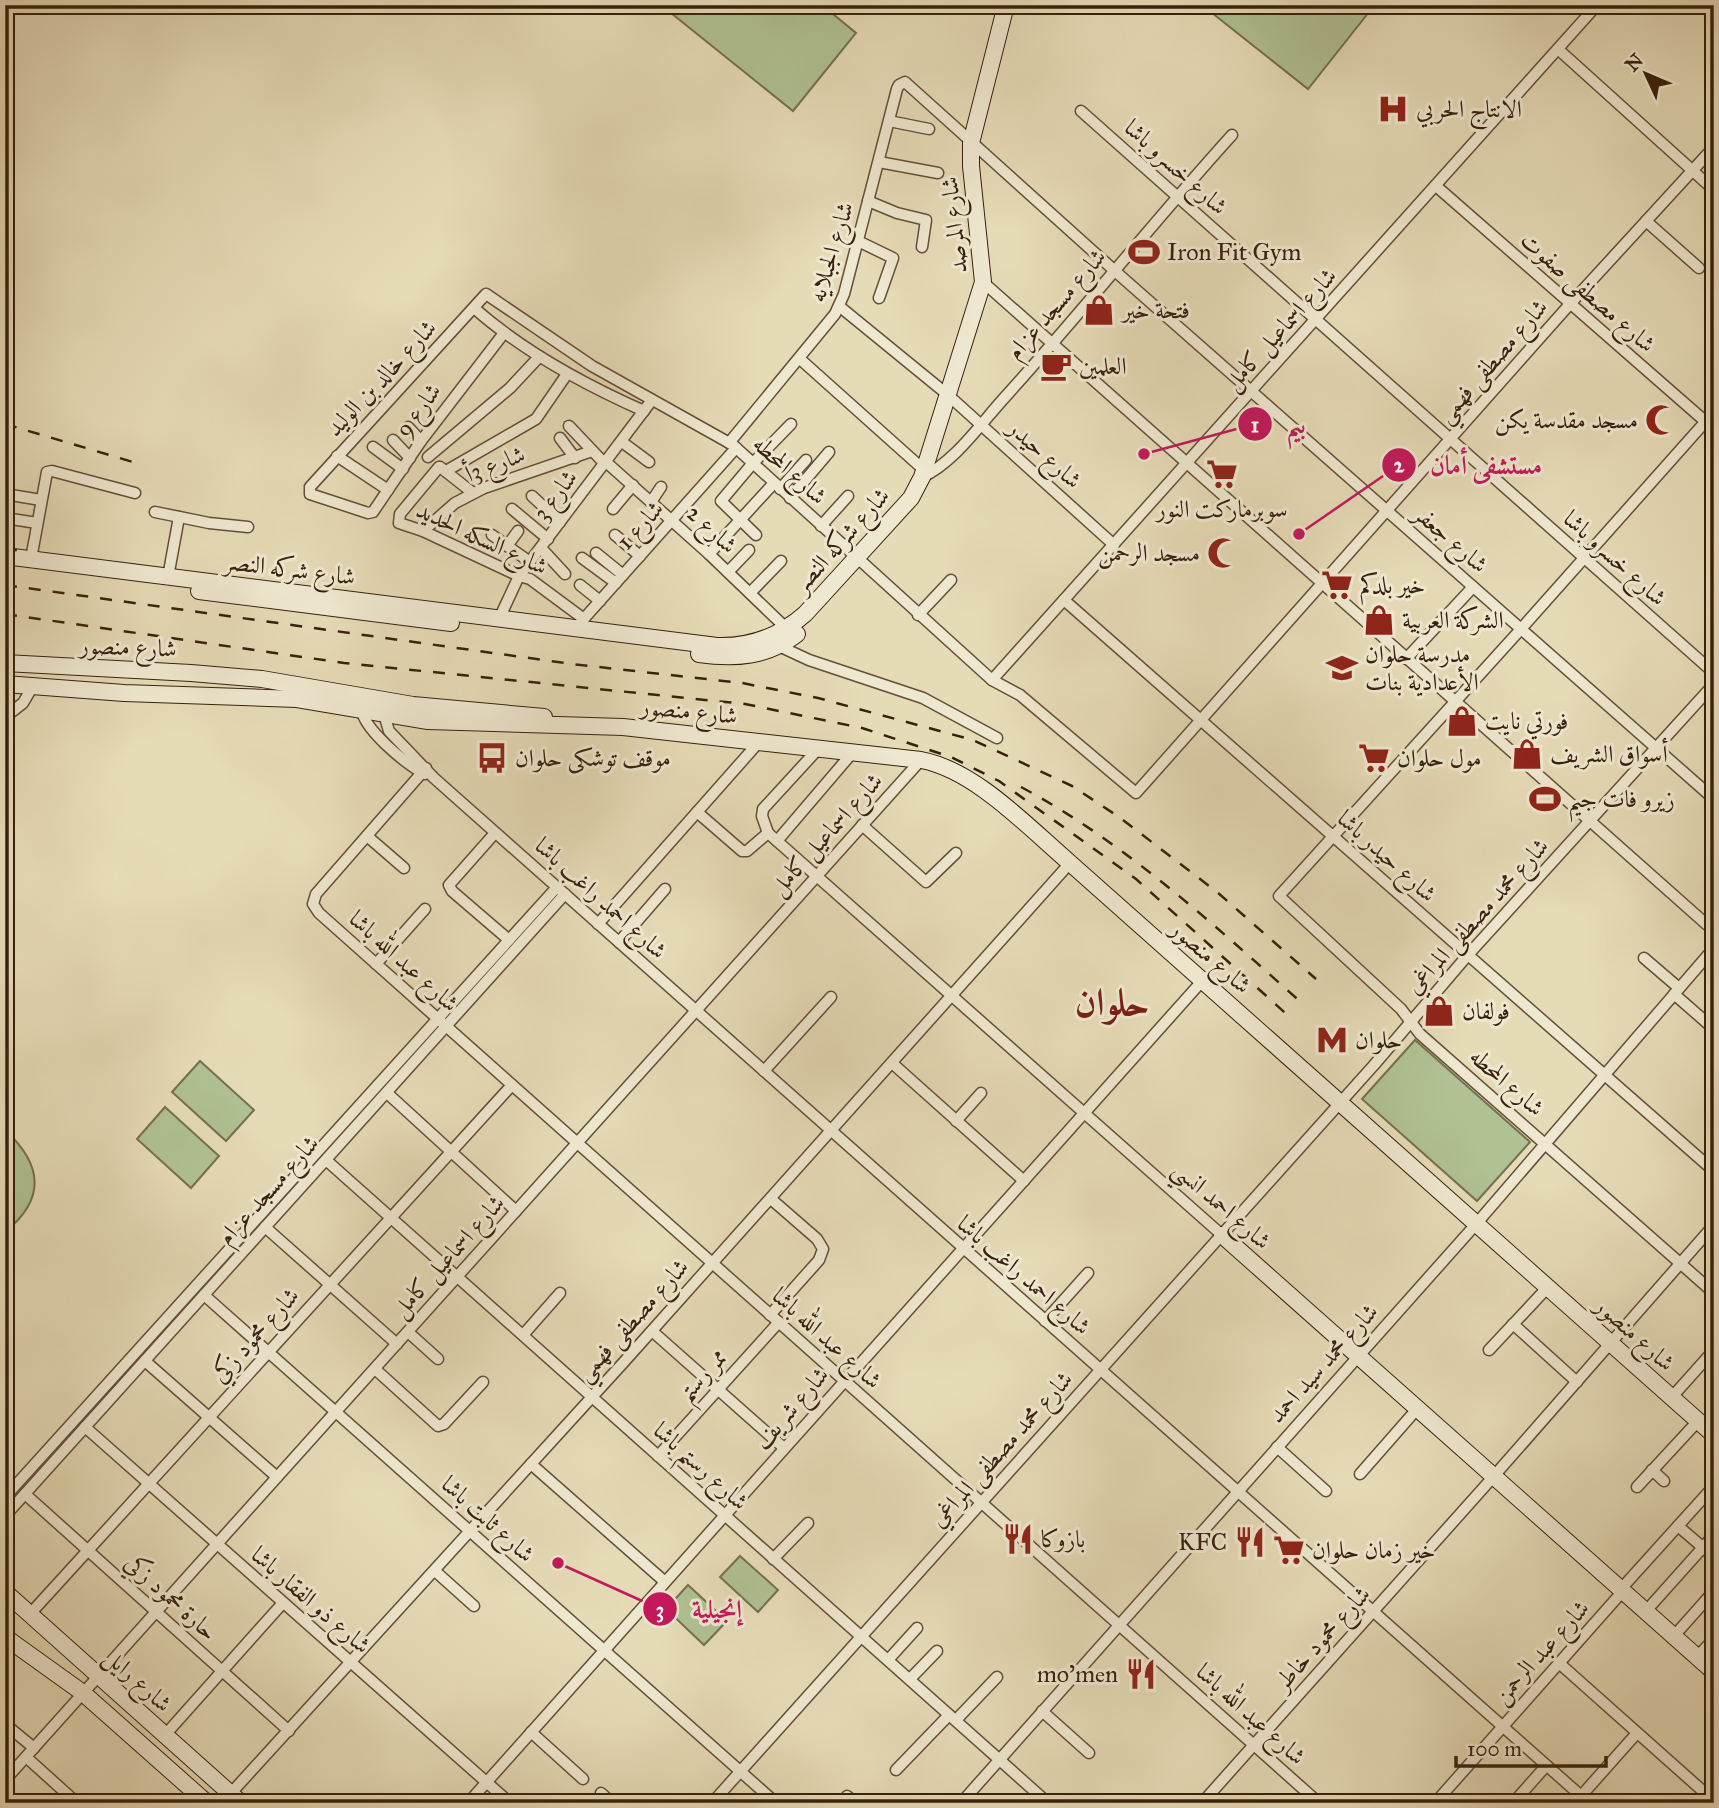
<svg xmlns="http://www.w3.org/2000/svg" width="1719" height="1808" font-family="'IM FELL Great Primer',Amiri,serif">
	<style>
		.green { fill: #b0c193; stroke: #747050; stroke-width: 2 }
		.lines { fill: none; stroke-linecap: round; stroke-linejoin: round }
		.street-casing { stroke: #634f38; stroke-width: 13 }
		.secondary-casing { stroke: #37200e; stroke-width: 18 }
		.street { stroke: #efe8d0; stroke-width: 10 }
		.secondary { stroke: #efe8d0; stroke-width: 16 }
		.rail { stroke: #37200e; stroke-width: 2.5; stroke-dasharray: 12 12; stroke-linecap: butt }
		.labels { text-anchor: middle; stroke-width: 6; stroke-linejoin: round; paint-order: stroke }
		.poi-label { font-size: 24px; fill: #37200e; stroke: #efe8d0; text-anchor: start }
		.street-label { font-size: 24px; fill: #37200e; stroke: #efe8d0 }
		.town-label { font-size: 38px; font-weight: bold; fill: #7a1f14; stroke: #efe8d0 }
		.leader { fill: none; stroke: #c2185b; stroke-width: 2.5 }
		.callout-dot { fill: #c2185b; stroke: #efe8d0; stroke-width: 2.5 }
		.mark-label { font-size: 21px; text-anchor: middle; font-weight: bold; fill: #fff }
		.callout-label { font-size: 26px; text-anchor: middle; font-weight: bold; fill: #c2185b; stroke: #efe8d0; stroke-width: 6; stroke-linejoin: round; paint-order: stroke }
	</style>
	<rect width="100%" height="100%" fill="#e6dbb7"/>
	<filter id="stains"><feTurbulence type="fractalNoise" baseFrequency=".00286" numOctaves="4"/><feColorMatrix values="0 0 0 0 .2 0 0 0 0 .09 0 0 0 0 .02 0 0 0 .5 -.17"/></filter>
	<radialGradient id="worn" r=".72"><stop offset=".6" stop-color="#630" stop-opacity="0"/><stop offset="1" stop-color="#630" stop-opacity=".3"/></radialGradient>
	<!-- green -->
	<g class="green">
		<path d="M668,5H822L856,33L793,111L666,9Z"/>
		<path d="M1202,5H1361L1369,12L1308,89Z"/>
		<path d="M1415,1040L1530,1142L1477,1201L1362,1099Z"/>
		<path d="M200,1061L254,1110L226,1141L172,1092Z"/>
		<path d="M165,1107L219,1156L191,1188L137,1139Z"/>
		<path d="M5,1130C43,1165 46,1199 5,1232Z"/>
		<path d="M740,1556L778,1590L758,1612L720,1577Z"/>
		<path d="M688,1585L727,1621L704,1645L666,1609Z"/>
	</g>
	<g class="lines">
		<defs>
			<g id="street">
				<path d="M1559,50L1714,190"/>
				<path d="M1081,111L1714,673"/>
				<path d="M889,121L929,129"/>
				<path d="M879,162L938,173"/>
				<path d="M1436,186L1714,429"/>
				<path d="M868,201L897,213L926,220L922,247"/>
				<path d="M1646,221L1699,268"/>
				<path d="M858,241L893,258L879,298"/>
				<path d="M983,282L1714,931"/>
				<path d="M839,306L948,395L1114,545"/>
				<path d="M474,308C524,352 583,384 644,411"/>
				<path d="M504,333L421,441L373,512L368,513L310,494V487L486,294L592,366L733,445L992,680L1020,695L1136,793L1570,304L1714,147"/>
				<path d="M800,359L924,470"/>
				<path d="M1714,412L1521,629L1279,896L1401,1009L1420,1034L1714,1293"/>
				<path d="M569,426L605,464"/>
				<path d="M408,427L421,441"/>
				<path d="M560,438L575,458"/>
				<path d="M393,440L410,458"/>
				<path d="M622,442L649,462"/>
				<path d="M729,443L835,314L844,294L897,89L899,85L905,82L1116,272L1714,799"/>
				<path d="M373,447L403,469"/>
				<path d="M337,456L388,490"/>
				<path d="M428,457L510,388L539,357"/>
				<path d="M606,462L709,554L787,629"/>
				<path d="M439,467L400,514L399,523L423,531L519,576L530,579L584,619"/>
				<path d="M440,467L473,493"/>
				<path d="M446,471L536,419L567,374"/>
				<path d="M922,477C954,463 982,422 1006,396C1083,311 1155,220 1232,135"/>
				<path d="M780,489L806,460"/>
				<path d="M5,494L41,500"/>
				<path d="M532,496L560,522"/>
				<path d="M790,498L829,452"/>
				<path d="M651,502L661,487"/>
				<path d="M512,509L548,539"/>
				<path d="M613,509L633,485"/>
				<path d="M155,512L209,523L248,527"/>
				<path d="M5,518L37,523"/>
				<path d="M821,526L848,496"/>
				<path d="M423,531L455,503L484,488L592,451"/>
				<path d="M492,535L530,562"/>
				<path d="M615,535L640,556"/>
				<path d="M756,535L721,501L753,463L791,424"/>
				<path d="M507,546L518,531"/>
				<path d="M541,548L565,574"/>
				<path d="M596,553L623,575"/>
				<path d="M709,554L774,483"/>
				<path d="M582,558L616,583"/>
				<path d="M31,559L47,472L52,471L135,493"/>
				<path d="M728,572L749,550"/>
				<path d="M168,577L179,517"/>
				<path d="M580,585L600,601"/>
				<path d="M750,593L781,561"/>
				<path d="M1064,600L1714,1171"/>
				<path d="M918,615L951,580"/>
				<path d="M499,619L519,576L652,400"/>
				<path d="M581,622L736,448"/>
				<path d="M779,646L809,660L923,698L997,738"/>
				<path d="M1406,659L1473,587"/>
				<path d="M992,680L1597,5"/>
				<path d="M361,706C361,728 406,764 425,774"/>
				<path d="M387,709L386,721L389,731L434,778L1589,1803"/>
				<path d="M5,717L23,703L33,686"/>
				<path d="M426,768L316,894L313,904L319,913L1319,1803"/>
				<path d="M697,812L742,851H747L768,833L1222,1235"/>
				<path d="M862,825L926,882L956,853"/>
				<path d="M495,833L449,885L452,891L509,940"/>
				<path d="M768,833L762,816L763,809L819,748"/>
				<path d="M367,836L404,868"/>
				<path d="M777,841L853,752"/>
				<path d="M598,924L759,742"/>
				<path d="M619,942L665,889"/>
				<path d="M1644,958L1679,988"/>
				<path d="M376,964L425,909"/>
				<path d="M1674,994L1714,1029"/>
				<path d="M892,1063L1024,1181"/>
				<path d="M764,1071L831,997"/>
				<path d="M387,1093L516,1211"/>
				<path d="M956,1121L981,1093"/>
				<path d="M326,1160L1048,1803"/>
				<path d="M265,1227L397,1344"/>
				<path d="M204,1295L776,1803"/>
				<path d="M770,1315L819,1260L823,1249L817,1239L771,1199"/>
				<path d="M1045,1321L1088,1273"/>
				<path d="M1513,1324L1577,1382"/>
				<path d="M652,1331L784,1448"/>
				<path d="M408,1332L438,1359"/>
				<path d="M523,1335L560,1293"/>
				<path d="M1489,1350L1548,1287"/>
				<path d="M145,1361L277,1477"/>
				<path d="M375,1369L438,1426L444,1424L483,1382"/>
				<path d="M1672,1397L1714,1350"/>
				<path d="M85,1427L510,1803"/>
				<path d="M1277,1447L1326,1491"/>
				<path d="M658,1456L779,1322"/>
				<path d="M531,1464L664,1581"/>
				<path d="M1652,1470L1664,1481"/>
				<path d="M1360,1474L1417,1409"/>
				<path d="M1637,1487L1698,1421"/>
				<path d="M25,1494L289,1731"/>
				<path d="M5,1497L557,887"/>
				<path d="M5,1516L565,894"/>
				<path d="M1678,1526L1714,1557"/>
				<path d="M773,1559L808,1523"/>
				<path d="M435,1571L474,1606"/>
				<path d="M1621,1589L1714,1486"/>
				<path d="M1646,1611L1714,1535"/>
				<path d="M30,1614L512,1085"/>
				<path d="M1674,1636L1714,1591"/>
				<path d="M1697,1657L1714,1639"/>
				<path d="M888,1660L917,1628"/>
				<path d="M1559,1663L1714,1801"/>
				<path d="M910,1679L937,1651"/>
				<path d="M1042,1711L1089,1753"/>
				<path d="M956,1720L997,1677"/>
				<path d="M5,1724L34,1748"/>
				<path d="M531,1732L583,1779"/>
				<path d="M165,1735L282,1604"/>
				<path d="M26,1757L77,1803"/>
				<path d="M896,1770L949,1715"/>
				<path d="M5,1780L921,760"/>
				<path d="M601,1793L612,1803"/>
				<path d="M847,1796L855,1803"/>
				<path d="M1581,1796L1637,1733"/>
				<path d="M222,1803L623,1363L1070,863"/>
				<path d="M468,1803L1203,980"/>
				<path d="M712,1803L1374,1065L1467,956L1714,684"/>
				<path d="M961,1803L1477,1223L1714,948"/>
				<path d="M1202,1803L1494,1476L1714,1225"/>
				<path d="M1435,1803L1623,1591"/>
				<path d="M1513,1803L1546,1766"/>
			</g>
			<g id="secondary">
				<path d="M5,556L717,646C751,647 779,637 805,614L911,498L922,477L983,282L971,166V143L1006,5"/>
				<path d="M199,591L451,623"/>
				<path d="M699,654C734,659 768,657 797,634"/>
				<path d="M5,663L191,673L262,679L413,705L544,717"/>
				<path d="M5,684L124,693L297,699L428,721L623,727L921,760C975,770 1028,827 1070,863L1714,1435"/>
				<path d="M1222,1235L1714,1672"/>
				<path d="M5,1592L241,1803"/>
				<path d="M5,1637L83,1693L207,1803"/>
			</g>
		</defs>
		<!-- street casing -->
		<use href="#street" class="street-casing"/>
		<!-- secondary casing -->
		<use href="#secondary" class="secondary-casing"/>
		<!-- street -->
		<use href="#street" class="street"/>
		<!-- secondary -->
		<use href="#secondary" class="secondary"/>
		<!-- rail -->
		<g class="rail">
			<path d="M5,424L143,465"/>
			<path d="M5,548L27,552"/>
			<path d="M5,585L572,664L742,683L818,698L973,740L1072,786L1119,817L1217,892L1316,979"/>
			<path d="M5,614L344,663L745,704L862,728L951,757L999,781L1136,879L1292,1019"/>
			<path d="M1021,787C1126,843 1215,926 1303,1004"/>
		</g>
	</g>
	<!-- icons -->
	<defs>
		<symbol id="hospital-bare" viewBox="-9 -9 18 18"><path d="M-5-5h3v3.5h4V-5h3V5h-3V1.5h-4V5h-3Z" fill="#8f2418" stroke="#efe8d0" stroke-width="2.5" paint-order="stroke"/></symbol>
		<symbol id="stadium-bare" viewBox="-9 -9 18 18"><path d="M0-5a6.5 5 0 1 0 0 10a6.5 5 0 1 0 0-10ZM-3.5-1.8h7v3.6h-7Z" fill="#8f2418" stroke="#efe8d0" stroke-width="2.5" paint-order="stroke"/></symbol>
		<symbol id="shop-bare" viewBox="-9 -9 18 18"><path d="M-5-2.5h2.3a2.7 3.5 0 0 1 5.4 0H5L5.5 6h-11ZM-1.5-2.5h3a1.5 2.3 0 0 0-3 0Z" fill="#8f2418" stroke="#efe8d0" stroke-width="2.5" paint-order="stroke"/></symbol>
		<symbol id="cafe-bare" viewBox="-9 -9 18 18"><path d="M-5.5-4.5H6V0H3Q3 3.5 0 3.5H-2.5Q-5.5 3.5-5.5 0ZM3-3.2v2h1.7v-2ZM-6 4.5H4V6H-6Z" fill="#8f2418" stroke="#efe8d0" stroke-width="2.5" paint-order="stroke"/></symbol>
		<symbol id="mosque-bare" viewBox="-9 -9 18 18"><path d="M3.5-4.9A6 6 0 1 0 3.5 4.9A5 5 0 1 1 3.5-4.9Z" fill="#8f2418" stroke="#efe8d0" stroke-width="2.5" paint-order="stroke"/></symbol>
		<symbol id="supermarket-bare" viewBox="-9 -9 18 18"><path d="M-6-5.5h2.5l.6 2H6L4.5 2H-2.5L-4.4-4H-6ZM-1.5 3.2a1.3 1.3 0 1 0 .1 0ZM3 3.2a1.3 1.3 0 1 0 .1 0Z" fill="#8f2418" stroke="#efe8d0" stroke-width="2.5" paint-order="stroke"/></symbol>
		<symbol id="school-bare" viewBox="-9 -9 18 18"><path d="M0-5L7-2L0 1L-7-2ZM-4 1L0 2.5L4 1V4Q0 6-4 4Z" fill="#8f2418" stroke="#efe8d0" stroke-width="2.5" paint-order="stroke"/></symbol>
		<symbol id="bus-bare" viewBox="-9 -9 18 18"><path d="M-5-6H5V4H4V6H2V4H-2V6H-4V4H-5ZM-3.5-4V0h7V-4ZM-3.5 1.2v1.5H-2V1.2ZM2 1.2v1.5H3.5V1.2Z" fill="#8f2418" stroke="#efe8d0" stroke-width="2.5" paint-order="stroke"/></symbol>
		<symbol id="metro-bare" viewBox="-9 -9 18 18"><path d="M-5.5 5V-5H-3L0 0L3-5H5.5V5H3V-.5L0 4L-3-.5V5Z" fill="#8f2418" stroke="#efe8d0" stroke-width="2.5" paint-order="stroke"/></symbol>
		<symbol id="restaurant-bare" viewBox="-9 -9 18 18"><path d="M-5-6h1v4h1v-4h1v4h1v-4h1v5L-1.5 .5V6h-2V.5L-5-1ZM5-6V6H3V1.5H1.5Q1.5-4 5-6Z" fill="#8f2418" stroke="#efe8d0" stroke-width="2.5" paint-order="stroke"/></symbol>
	</defs>
	<g fill-rule="evenodd">
		<use href="#hospital-bare" x="1371" y="87" width="44" height="44"/>
		<use href="#stadium-bare" x="1122" y="230" width="44" height="44"/>
		<use href="#shop-bare" x="1077" y="288" width="44" height="44"/>
		<use href="#cafe-bare" x="1034" y="344" width="44" height="44"/>
		<use href="#mosque-bare" x="1639" y="398" width="44" height="44"/>
		<use href="#supermarket-bare" x="1200" y="452" width="44" height="44"/>
		<use href="#mosque-bare" x="1201" y="531" width="44" height="44"/>
		<use href="#supermarket-bare" x="1315" y="563" width="44" height="44"/>
		<use href="#shop-bare" x="1357" y="598" width="44" height="44"/>
		<use href="#school-bare" x="1320" y="646" width="44" height="44"/>
		<use href="#shop-bare" x="1440" y="699" width="44" height="44"/>
		<use href="#shop-bare" x="1505" y="732" width="44" height="44"/>
		<use href="#bus-bare" x="470" y="736" width="44" height="44"/>
		<use href="#supermarket-bare" x="1352" y="736" width="44" height="44"/>
		<use href="#stadium-bare" x="1523" y="777" width="44" height="44"/>
		<use href="#shop-bare" x="1417" y="989" width="44" height="44"/>
		<use href="#metro-bare" x="1310" y="1018" width="44" height="44"/>
		<use href="#restaurant-bare" x="996" y="1517" width="44" height="44"/>
		<use href="#restaurant-bare" x="1228" y="1520" width="44" height="44"/>
		<use href="#supermarket-bare" x="1267" y="1528" width="44" height="44"/>
		<use href="#restaurant-bare" x="1119" y="1652" width="44" height="44"/>
	</g>
	<g class="labels">
		<!-- poi labels -->
		<g class="poi-label">
			<text x="1416" y="117">الانتاج الحربي</text>
			<text x="1167" y="260">Iron Fit Gym</text>
			<text x="1122" y="318">فتحة خير</text>
			<text x="1079" y="374">العلمين</text>
			<text x="1638" y="428" text-anchor="end">مسجد مقدسة يكن</text>
			<text x="1222" y="517" text-anchor="middle">سوبرماركت النور</text>
			<text x="1200" y="561" text-anchor="end">مسجد الرحمن</text>
			<text x="1360" y="593">خير بلدكم</text>
			<text x="1402" y="628">الشركة العربية</text>
			<text x="1365" y="662">مدرسة حلوان<tspan x="1365" dy="28">الأعدادية بنات</tspan></text>
			<text x="1485" y="729">فورتي نايت</text>
			<text x="1550" y="762">أسواق الشريف</text>
			<text x="515" y="766">موقف توشكى حلوان</text>
			<text x="1397" y="766">مول حلوان</text>
			<text x="1568" y="807">زيرو فات جيم</text>
			<text x="1462" y="1019">فولفان</text>
			<text x="1355" y="1048">حلوان</text>
			<text x="1041" y="1547">بازوكا</text>
			<text x="1227" y="1550" text-anchor="end">KFC</text>
			<text x="1312" y="1558">خير زمان حلوان</text>
			<text x="1118" y="1682" text-anchor="end">mo'men</text>
		</g>
		<!-- street labels -->
		<g class="street-label">
			<text transform="translate(1176 167) rotate(42)" y="8">شارع خسرو باشا</text>
			<text transform="translate(954 225) rotate(-96)" y="8">شارع المرصد</text>
			<text transform="translate(831 252) rotate(-73)" y="8">شارع الجبلايه</text>
			<text transform="translate(1588 292) rotate(41)" y="8">شارع مصطفى صفوت</text>
			<text transform="translate(1056 304) rotate(-49)" y="8">شارع مسجد عزام</text>
			<text transform="translate(1280 329) rotate(-48)" y="8">شارع اسماعيل كامل</text>
			<text transform="translate(1492 361) rotate(-49)" y="8">شارع مصطفى فهمي</text>
			<text transform="translate(381 378) rotate(-47)" y="8">شارع خالد بن الوليد</text>
			<text transform="translate(418 410) rotate(-54)" y="8">شارع 9</text>
			<text transform="translate(1045 454) rotate(42)" y="8">شارع حيدر</text>
			<text transform="translate(495 464) rotate(-21)" y="8">شارع 3أ</text>
			<text transform="translate(790 470) rotate(42)" y="8">شارع المحطه</text>
			<text transform="translate(555 495) rotate(-53)" y="8">شارع 3</text>
			<text transform="translate(640 525) rotate(-48)" y="8">شارع 1</text>
			<text transform="translate(712 529) rotate(43)" y="8">شارع 2</text>
			<text transform="translate(482 538) rotate(25)" y="8">شارع السكه الحديد</text>
			<text transform="translate(1451 539) rotate(41)" y="8">شارع جعفر</text>
			<text transform="translate(841 540) rotate(-48)" y="8">شارع شركه النصر</text>
			<text transform="translate(1615 558) rotate(42)" y="8">شارع خسرو باشا</text>
			<text transform="translate(290 569) rotate(7)" y="8">شارع شركه النصر</text>
			<text transform="translate(128 647) rotate(2)" y="8">شارع منصور</text>
			<text transform="translate(689 711) rotate(6)" y="8">شارع منصور</text>
			<text transform="translate(826 834) rotate(-48)" y="8">شارع اسماعيل كامل</text>
			<text transform="translate(1387 856) rotate(42)" y="8">شارع حيدر باشا</text>
			<text transform="translate(601 898) rotate(42)" y="8">شارع احمد راغب باشا</text>
			<text transform="translate(1477 916) rotate(-48)" y="8">شارع محمد مصطفى المراغي</text>
			<text transform="translate(1211 957) rotate(41)" y="8">شارع منصور</text>
			<text transform="translate(404 961) rotate(42)" y="8">شارع عبد الله باشا</text>
			<text transform="translate(1507 1082) rotate(41)" y="8">شارع المحطه</text>
			<text transform="translate(268 1190) rotate(-48)" y="8">شارع مسجد عزام</text>
			<text transform="translate(1222 1205) rotate(41)" y="8">شارع احمد انسي</text>
			<text transform="translate(448 1256) rotate(-48)" y="8">شارع اسماعيل كامل</text>
			<text transform="translate(1024 1275) rotate(41)" y="8">شارع احمد راغب باشا</text>
			<text transform="translate(632 1320) rotate(-48)" y="8">شارع مصطفى فهمي</text>
			<text transform="translate(1635 1334) rotate(42)" y="8">شارع منصور</text>
			<text transform="translate(255 1335) rotate(-48)" y="8">شارع محمود زكي</text>
			<text transform="translate(827 1338) rotate(42)" y="8">شارع عبد الله باشا</text>
			<text transform="translate(1323 1363) rotate(-48)" y="8">شارع محمد سيد احمد</text>
			<text transform="translate(702 1375) rotate(-48)" y="8">ممر رستم</text>
			<text transform="translate(791 1408) rotate(-49)" y="8">شارع شريف</text>
			<text transform="translate(1001 1449) rotate(-48)" y="8">شارع محمد مصطفى المراغي</text>
			<text transform="translate(701 1466) rotate(42)" y="8">شارع رستم باشا</text>
			<text transform="translate(488 1519) rotate(42)" y="8">شارع ثابت باشا</text>
			<text transform="translate(171 1597) rotate(42)" y="8">حارة محمود زكي</text>
			<text transform="translate(311 1600) rotate(41)" y="8">شارع ذو الفقار باشا</text>
			<text transform="translate(1322 1638) rotate(-48)" y="8">شارع محمود خاطر</text>
			<text transform="translate(1541 1652) rotate(-48)" y="8">شارع عبد الرحمن</text>
			<text transform="translate(138 1680) rotate(42)" y="8">شارع رايل</text>
			<text transform="translate(1251 1714) rotate(42)" y="8">شارع عبد الله باشا</text>
		</g>
		<!-- town labels -->
		<g class="town-label">
			<text x="1112" y="1015">حلوان</text>
		</g>
	</g>
	<!-- callouts -->
	<path class="leader" d="M1144 454L1255 424M1299 534L1399 465M558 1563L660 1609"/>
	<g class="callout-dot">
		<circle cx="1144" cy="454" r="7"/>
		<circle cx="1299" cy="534" r="7"/>
		<circle cx="558" cy="1563" r="7"/>
		<circle cx="1255" cy="424" r="18"/>
		<circle cx="1399" cy="465" r="18"/>
		<circle cx="660" cy="1609" r="18"/>
	</g>
	<g class="mark-label">
		<text x="1255" y="432">1</text>
		<text x="1399" y="472">2</text>
		<text x="660" y="1617">3</text>
	</g>
	<g class="callout-label">
		<text x="1296" y="433">بيم</text>
		<text x="1486" y="474">مستشفى أمان</text>
		<text x="717" y="1618">إنجيلية</text>
	</g>
	<!-- margin -->
	<rect width="1719" height="1808" fill="none" stroke="#e6dbb7" stroke-width="28"/>
	<rect x="7" y="7" width="1705" height="1794" fill="none" stroke="#37200e" stroke-width="3.5"/>
	<rect x="14" y="14" width="1691" height="1780" fill="none" stroke="#37200e" stroke-width="2"/>
	<!-- north arrow -->
	<g transform="translate(1646 74) rotate(314)" stroke="#efe8d0" stroke-width="5" paint-order="stroke">
	<path d="M0-5L12 26L0 18L-12 26Z" fill="#37200e"/>
	<text y="-10" font-size="19" font-weight="bold" text-anchor="middle" fill="#37200e">N</text>
	</g>
	<!-- scale -->
	<path d="M1456 1756v10h150v-10" fill="none" stroke="#37200e" stroke-width="3.5"/>
	<text x="1467" y="1756" font-size="21" fill="#37200e" stroke="#efe8d0" stroke-width="5" paint-order="stroke">100 m</text>
	<rect width="100%" height="100%" filter="url(#stains)"/>
	<rect width="100%" height="100%" fill="url(#worn)"/>
</svg>
